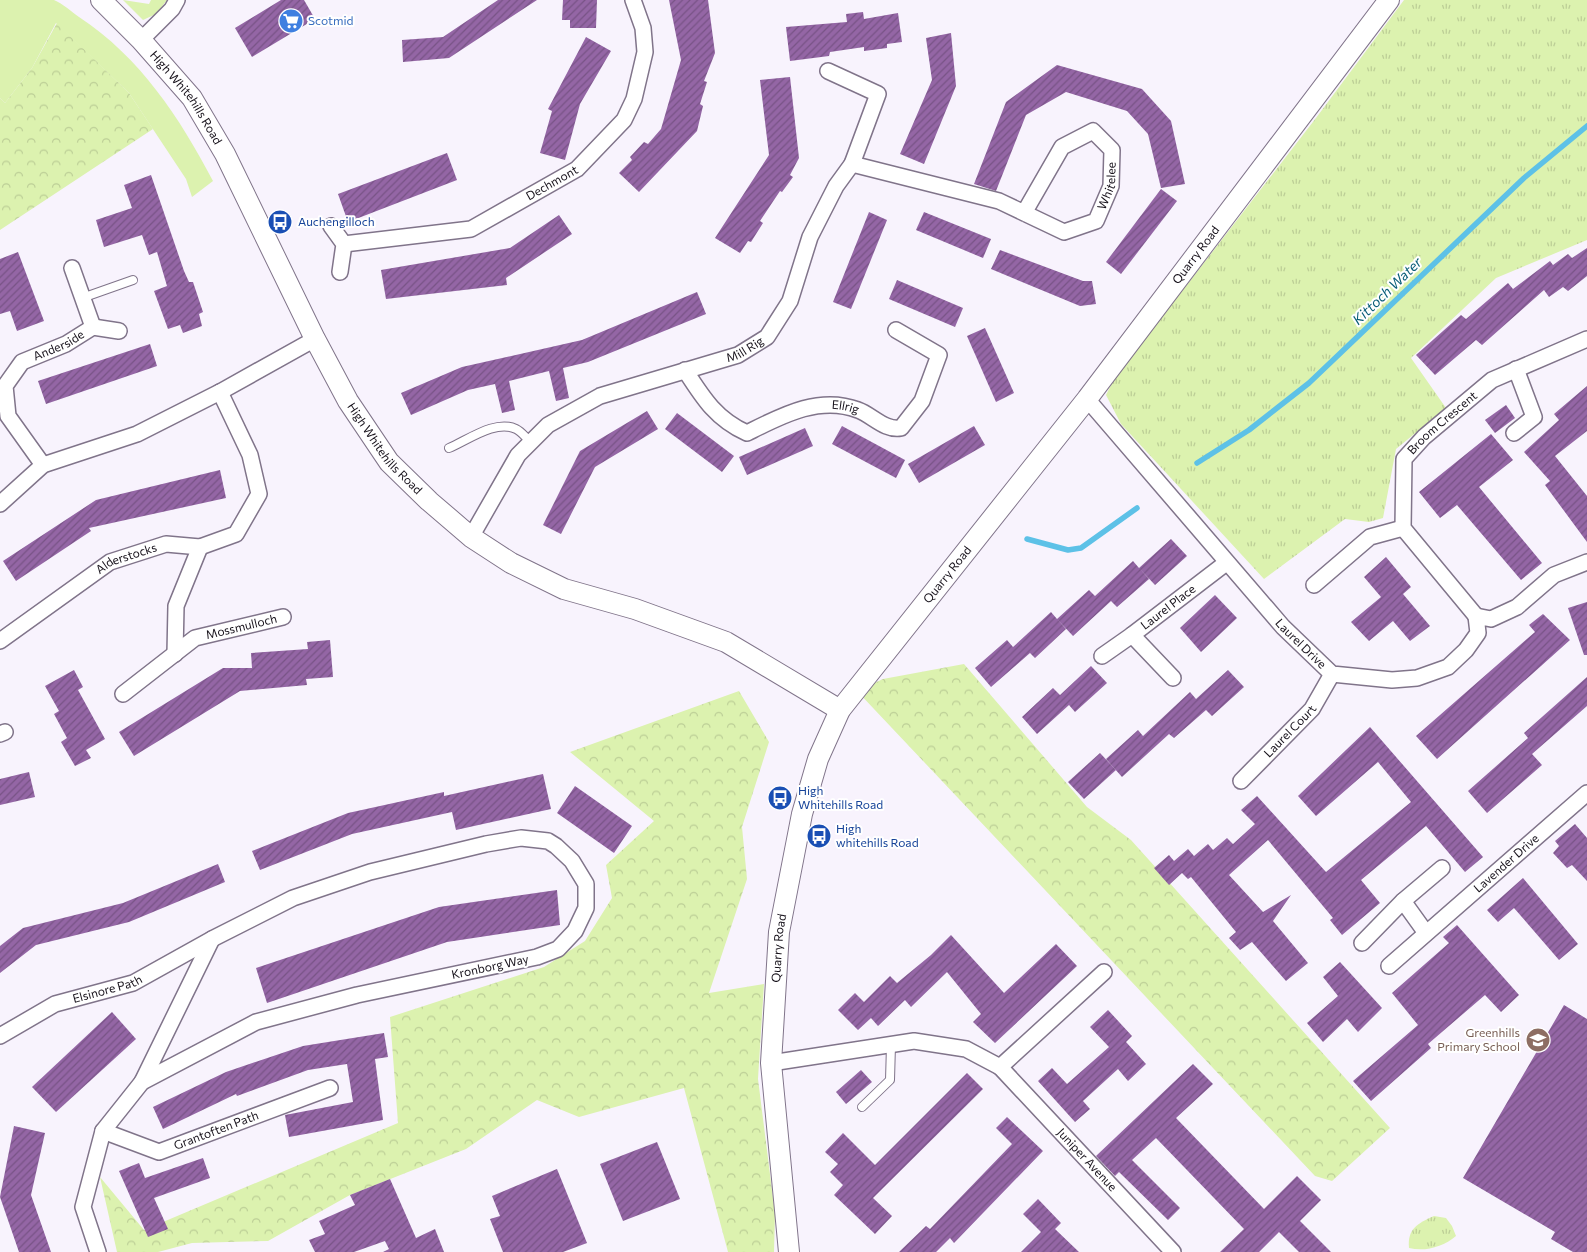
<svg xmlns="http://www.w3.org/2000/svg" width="1587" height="1252" font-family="Commissioner,sans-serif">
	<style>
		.grass { fill: #dcf2af }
		.forest { fill: url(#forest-crowns) }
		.park { fill: url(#park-tufts) }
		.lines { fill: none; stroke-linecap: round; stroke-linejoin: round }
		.stream { stroke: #5dc1e7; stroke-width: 5.5 }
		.building { fill: url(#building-hatch) }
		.service-casing { stroke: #80748a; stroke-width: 10 }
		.minor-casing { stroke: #80748a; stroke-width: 18 }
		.tertiary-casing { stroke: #80748a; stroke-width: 22 }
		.service { stroke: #fff; stroke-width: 8 }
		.minor { stroke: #fff; stroke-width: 15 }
		.tertiary { stroke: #fff; stroke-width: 20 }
		.labels { text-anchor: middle; stroke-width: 4; stroke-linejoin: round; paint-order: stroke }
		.shop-label { font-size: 12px; fill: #366cbe; stroke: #fff; text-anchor: start }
		.street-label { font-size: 12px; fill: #16111a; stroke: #fff }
		.transit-label { font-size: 12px; fill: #164399; stroke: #fff; text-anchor: start }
		.education-label { font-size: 12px; fill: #785e54; stroke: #fff; text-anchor: end }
		.water-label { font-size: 14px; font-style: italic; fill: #0a5e78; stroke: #fff }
	</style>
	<defs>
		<pattern id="forest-crowns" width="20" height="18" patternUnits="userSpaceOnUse" patternTransform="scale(1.25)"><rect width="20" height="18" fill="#dcf2af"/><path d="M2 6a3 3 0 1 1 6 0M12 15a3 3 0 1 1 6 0" fill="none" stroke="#bcce96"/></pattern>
		<pattern id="park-tufts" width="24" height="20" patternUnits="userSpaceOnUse" patternTransform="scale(1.25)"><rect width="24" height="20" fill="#dcf2af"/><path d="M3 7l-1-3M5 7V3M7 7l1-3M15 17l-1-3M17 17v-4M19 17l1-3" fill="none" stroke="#bcce96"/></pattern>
		<pattern id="building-hatch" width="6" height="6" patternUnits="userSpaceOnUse" patternTransform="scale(1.25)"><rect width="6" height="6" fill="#9466a5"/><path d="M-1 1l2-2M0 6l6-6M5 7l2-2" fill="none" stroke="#785386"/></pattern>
	</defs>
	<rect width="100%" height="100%" fill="#f8f3fd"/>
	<!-- grass -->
	<g class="grass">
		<path d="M0,0C12,0 43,0 54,0C62,3 72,12 79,17C140,57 180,118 213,181L192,197L186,179L129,93L56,23L32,68L5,103L0,98Z"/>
		<path d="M123,0L149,4L151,0H167L156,14L143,20Z"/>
	</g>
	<!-- forest -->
	<g class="forest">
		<path d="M57,23L129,93L153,129L0,230V98L5,103L32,68Z"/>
		<path d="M964,664L1087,807L1131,840L1390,1128L1332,1181L1315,1176L857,691L883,679Z"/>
		<path d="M739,691L769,742L742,827L747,879L709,993L764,984L758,1079L775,1214L774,1252H728L684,1088L579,1117L537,1100L466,1149L350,1195L268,1241L192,1243L158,1252H117L100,1177L144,1230L398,1123L390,1017L544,967L585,941L612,898L606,865L654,821L570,752Z"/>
	</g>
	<!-- park -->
	<g class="park">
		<path d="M1404,0H1587V240L1496,278L1411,358L1446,408L1396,449L1383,518L1369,522L1345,519L1264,579L1121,424L1106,395L1114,379L1316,118Z"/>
		<path d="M1434,1216L1446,1218L1452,1226L1456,1236C1443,1247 1425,1252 1409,1248C1407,1229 1418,1223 1434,1216Z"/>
	</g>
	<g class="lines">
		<!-- stream -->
		<g class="stream">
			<path d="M1197,463L1249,430L1309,383L1524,178L1587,126"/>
			<path d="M1027,539L1068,550L1081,548L1137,508"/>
		</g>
	</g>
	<!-- building -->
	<g class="building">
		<path d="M281,0H304L315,19L252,57L235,28Z"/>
		<path d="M498,0H537L449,58L403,62L402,40L443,37Z"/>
		<path d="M563,0H597L596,28H570V20H562Z"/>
		<path d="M669,0H708L715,53L704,81L707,82L700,104L703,106L697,131L639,192L619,173L632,160L630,157L644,142L648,144L661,129L681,60Z"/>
		<path d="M863,12L864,19L898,13L902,42L887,44V48L864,51V47L830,52L829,56L790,61L786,27L847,22L846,14Z"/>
		<path d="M951,33L956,86L924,164L900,154L932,80L926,38Z"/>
		<path d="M586,37L611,51L580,104L565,160L540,153L552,111L548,109Z"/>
		<path d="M1057,65L1142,89L1171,121L1185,184L1161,188L1148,134L1127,111L1066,92L1026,115L996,191L974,184L1006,102Z"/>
		<path d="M790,77L799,158L790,175L793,177L782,192L780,191L760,221L763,223L751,242L748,241L740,253L715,238L769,155L760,80Z"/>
		<path d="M447,153L457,180L348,222L338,194Z"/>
		<path d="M151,175L184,271L189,282H193L203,312L199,314L202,326L183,333L180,325L168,329L154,291L167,286L157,252L149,255L142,235L104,247L96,220L132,208L124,185Z"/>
		<path d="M1161,189L1177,201L1121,274L1106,262Z"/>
		<path d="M869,212L887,220L851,309L833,302Z"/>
		<path d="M924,212L991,239L983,258L916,230Z"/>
		<path d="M559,215L572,234L506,278L507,285L386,299L381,270L510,248Z"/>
		<path d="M1587,248V276L1568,291L1563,287L1549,297L1544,290L1482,345L1476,340L1435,375L1416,355L1461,315L1466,319L1508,283L1513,289L1550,261L1553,265L1568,254L1572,258Z"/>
		<path d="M1000,250L1083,281H1092L1096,304L1080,306L991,269Z"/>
		<path d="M18,252L44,321L17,331L10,311L0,314V259Z"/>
		<path d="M897,280L963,308L955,327L889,299Z"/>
		<path d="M697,292L706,314L588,362L563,368L569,398L556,401L549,371L509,381L515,410L502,413L495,384L468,390L411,415L401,393L462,367L582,340Z"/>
		<path d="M985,328L1014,393L996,402L967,336Z"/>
		<path d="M150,344L157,366L46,404L38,381Z"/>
		<path d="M1587,386V431L1555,456L1587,496V542L1545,485L1550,481L1524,452L1559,420L1554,414Z"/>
		<path d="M1506,405L1515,418L1495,433L1485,420Z"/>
		<path d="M647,411L658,429L595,467L561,534L543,525L580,451Z"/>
		<path d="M677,413L734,456L722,472L665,429Z"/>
		<path d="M842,426L905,460L896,478L832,444Z"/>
		<path d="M974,426L985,445L919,483L908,464Z"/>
		<path d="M805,428L813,446L747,475L739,457Z"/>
		<path d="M1491,434L1513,460L1479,487L1542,563L1521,580L1457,505L1440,518L1419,492Z"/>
		<path d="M220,470L226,498L89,528L91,531L16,581L3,561L96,500Z"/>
		<path d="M1171,539L1187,556L1155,585L1139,568L1149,579L1117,607L1111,601L1073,636L1057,619L1066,629L1035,658L1030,653L991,687L975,668L1007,640L1013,647L1051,612L1057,619L1089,590L1095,596L1133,561L1139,568Z"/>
		<path d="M1386,557L1411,587L1403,594L1430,626L1410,641L1393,621L1369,641L1351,622L1381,597L1364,577Z"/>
		<path d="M1215,595L1237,618L1201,652L1180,628Z"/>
		<path d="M1587,602V655H1584L1568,608Z"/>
		<path d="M1543,614L1570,640L1437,759L1416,736L1535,632L1529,625Z"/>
		<path d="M330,640L333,677L306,679L307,685L240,691L134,756L119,732L223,668H252L251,653L308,649L307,642Z"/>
		<path d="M1091,666L1107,683L1075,712L1069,705L1037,734L1022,717L1053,688L1060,695Z"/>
		<path d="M74,670L83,687L78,690L105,739L86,750L91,758L75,766L61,742L67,738L54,714L59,711L45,686Z"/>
		<path d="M1228,670L1244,687L1212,716L1206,710L1174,738L1169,734L1122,777L1106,759L1138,730L1143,736L1190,692L1196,699Z"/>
		<path d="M1587,677V706L1532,754L1542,765L1487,813L1468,791L1528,738L1524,733Z"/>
		<path d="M1370,727L1483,857L1465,872L1426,826L1361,880L1380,903L1342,935L1330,920L1333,918L1268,840L1229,875L1263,912L1291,895L1273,921L1308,963L1286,981L1252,942L1240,950L1229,938L1236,932L1191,877L1188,879L1182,873L1169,885L1154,868L1169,855L1174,861L1188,849L1194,856L1208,844L1213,850L1227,838L1233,844L1255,824L1241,810L1257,796L1326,872L1411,802L1378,762L1316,816L1298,796Z"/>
		<path d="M1100,753L1116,770L1084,799L1068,782Z"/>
		<path d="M29,772L35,797L0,805V779Z"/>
		<path d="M543,774L551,809L456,830L452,812L352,834L260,870L252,851L348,813L444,792V796Z"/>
		<path d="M575,786L632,826L614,853L557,813Z"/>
		<path d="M1575,824L1587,838V881L1572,865L1567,868L1553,853L1559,846L1555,841Z"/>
		<path d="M218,864L225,882L129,922L36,945L0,973V946L23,928L123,903Z"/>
		<path d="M1523,878L1578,944L1559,960L1514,908L1498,922L1487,910Z"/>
		<path d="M557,890L560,925L447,942L267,1003L256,968L439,907Z"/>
		<path d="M1457,925L1519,995L1501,1012L1485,995L1428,1044L1431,1048L1371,1101L1353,1081L1418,1025L1392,993L1449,943L1443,937Z"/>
		<path d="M951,935L1004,993L1056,944L1077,966L995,1043L973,1022L981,1014L947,972L911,1007L905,1000L878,1026L871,1018L858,1030L838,1010L855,993L864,1002L890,976L897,983L931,955Z"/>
		<path d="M1340,962L1382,1008L1358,1032L1347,1019L1323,1042L1307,1023L1338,996L1323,977Z"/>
		<path d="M1564,1005L1587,1019V1252H1573L1551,1239L1555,1232L1463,1178Z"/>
		<path d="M1108,1010L1132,1036L1126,1042L1146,1064L1128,1081L1118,1069L1083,1101L1090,1109L1075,1122L1038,1081L1052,1068L1067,1084L1109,1047L1090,1027Z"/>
		<path d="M112,1012L136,1039L56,1112L32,1087Z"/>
		<path d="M384,1033L388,1057L375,1059L383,1120L289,1137L285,1115L353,1102L347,1064L308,1070L237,1096L236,1094L163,1129L153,1107L226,1072L303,1046Z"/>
		<path d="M1193,1064L1213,1084L1176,1118L1264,1209L1297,1176L1321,1200L1300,1221L1331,1252H1299L1279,1232L1259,1252H1220L1244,1229L1156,1138L1132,1160L1180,1208L1168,1220L1119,1172L1115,1176L1096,1156Z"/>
		<path d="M861,1070L872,1082L846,1104L836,1092Z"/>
		<path d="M967,1073L983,1089L873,1198L892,1216L875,1234L834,1195L843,1185L830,1172L838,1164L825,1152L843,1133L875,1165Z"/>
		<path d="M1007,1117L1043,1151L954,1243L950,1238L936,1252H899L926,1226L930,1229L1012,1144L996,1128Z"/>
		<path d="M14,1126L45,1133L31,1195L51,1252H19L0,1197Z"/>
		<path d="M657,1142L680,1199L623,1221L600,1164Z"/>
		<path d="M203,1158L210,1178L154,1198L168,1229L148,1237L119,1171L139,1163L145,1178Z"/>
		<path d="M557,1169L587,1243L563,1252H503L490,1219L500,1216L492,1196Z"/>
		<path d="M390,1179L416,1238L435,1229L444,1252H383L389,1249L385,1241L354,1252H315L309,1240L325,1234L319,1221L355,1205L350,1195Z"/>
		<path d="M1038,1199L1061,1223L1055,1229L1079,1252H1021L1041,1232L1023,1214Z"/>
	</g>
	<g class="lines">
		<defs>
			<g id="service">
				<path d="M82,298L133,280"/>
				<path d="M449,448C468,440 496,419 516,429C522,432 526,438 531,442"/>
				<path d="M862,1107L890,1080L891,1045"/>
			</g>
			<g id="minor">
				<path d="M141,40L172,9L177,0"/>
				<path id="s1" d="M852,164L999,201L1064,232L1096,221L1111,186L1112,150L1093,131L1062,147L1024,213"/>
				<path d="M331,226L344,244L340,272"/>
				<path id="s2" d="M344,244L471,229L577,169L624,120L634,99L645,52L643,28L633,0"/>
				<path d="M72,268L93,327"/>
				<path id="s3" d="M685,370C703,398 716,419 747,433C781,416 819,395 858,410C872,415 885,431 901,428L922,401L939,355L896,330"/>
				<path id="s4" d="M1087,399L1283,627L1332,674L1392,680L1417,678L1448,667L1466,650L1478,633L1476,616L1491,619L1517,607L1554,575L1587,562"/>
				<path d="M1514,433L1534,417L1516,369"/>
				<path id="s5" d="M43,465L8,416L5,386L22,362L66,344L93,327L119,331"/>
				<path d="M0,504L43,465L137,434L220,392L315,339"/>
				<path id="s6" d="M471,537L518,455L548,425L600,396L738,355L767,337L790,301L810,237L836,186L852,164L878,94L828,71"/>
				<path d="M1314,585L1370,537L1403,528"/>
				<path id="s7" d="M1476,616L1403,528L1404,459L1424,437L1492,380L1587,339"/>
				<path id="s8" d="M0,641L110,562L166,544L200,547L236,534L259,494L250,455L220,392"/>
				<path d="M175,654L176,606L200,547"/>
				<path d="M1102,656L1132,635"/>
				<path id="s9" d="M1173,678L1132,635L1226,563"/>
				<path id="s10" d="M123,694L195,638L283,617"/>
				<path d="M0,734L5,732"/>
				<path id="s11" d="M1241,781L1312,709L1332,674"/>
				<path d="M1426,933L1403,901L1442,868"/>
				<path d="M1362,943L1403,901"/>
				<path id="s12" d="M1389,966L1587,793"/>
				<path id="s13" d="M1104,972L1000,1067L1173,1252"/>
				<path id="s14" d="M0,1036L55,1004L133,983L212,939L293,898L370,872L486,844L521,838L548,841L556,846L572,861L586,884V908L575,931L558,949L537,957L357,995L256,1022L142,1082L103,1131L83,1207L98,1252"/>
				<path d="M771,1063L914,1041L966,1049L1000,1067"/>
				<path d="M142,1082L212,939"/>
				<path id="s15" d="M103,1131L159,1152L330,1088"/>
			</g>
			<g id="tertiary">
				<path id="s16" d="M101,0L141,40L192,98L225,154L315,339L348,401L389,462L429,501L471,537L511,563L564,589L635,609L726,642L840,710"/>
				<path id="s17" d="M789,1252L771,1063L779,932L802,814L818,759L840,710L1087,399L1389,0"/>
			</g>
		</defs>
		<!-- service casing -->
		<use href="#service" class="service-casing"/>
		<!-- minor casing -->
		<use href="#minor" class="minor-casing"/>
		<!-- tertiary casing -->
		<use href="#tertiary" class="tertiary-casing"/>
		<!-- service -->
		<use href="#service" class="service"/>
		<!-- minor -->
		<use href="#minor" class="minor"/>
		<!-- tertiary -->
		<use href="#tertiary" class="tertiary"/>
	</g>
	<!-- icons -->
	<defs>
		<symbol id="supermarket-disc" viewBox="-11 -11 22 22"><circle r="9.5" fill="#3f7fe0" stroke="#fff"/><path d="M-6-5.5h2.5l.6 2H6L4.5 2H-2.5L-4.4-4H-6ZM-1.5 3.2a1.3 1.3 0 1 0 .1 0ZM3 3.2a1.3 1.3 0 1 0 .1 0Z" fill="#fff"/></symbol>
		<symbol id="bus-disc" viewBox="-11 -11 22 22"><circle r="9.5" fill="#1a4fb4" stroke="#fff"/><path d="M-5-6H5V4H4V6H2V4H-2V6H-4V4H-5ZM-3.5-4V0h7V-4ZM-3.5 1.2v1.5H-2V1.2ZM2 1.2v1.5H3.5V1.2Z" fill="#fff"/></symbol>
		<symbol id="school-disc" viewBox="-11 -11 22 22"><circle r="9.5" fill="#8d6e63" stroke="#fff"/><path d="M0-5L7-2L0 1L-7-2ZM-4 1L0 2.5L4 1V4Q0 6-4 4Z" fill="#fff"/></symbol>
	</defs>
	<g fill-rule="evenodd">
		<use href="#supermarket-disc" x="277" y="7" width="28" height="28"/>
		<use href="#bus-disc" x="266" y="208" width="28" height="28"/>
		<use href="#bus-disc" x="766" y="784" width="28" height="28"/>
		<use href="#bus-disc" x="805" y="822" width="28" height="28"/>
		<use href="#school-disc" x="1524" y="1026" width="28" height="28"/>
	</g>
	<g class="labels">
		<!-- shop labels -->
		<g class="shop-label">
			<text x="308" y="25">Scotmid</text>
		</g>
		<!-- street labels -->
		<g class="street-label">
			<text dy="4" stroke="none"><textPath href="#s16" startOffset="130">High Whitehills Road</textPath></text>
			<text dy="4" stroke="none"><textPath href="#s2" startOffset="221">Dechmont</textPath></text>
			<text dy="4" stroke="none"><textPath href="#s1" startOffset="295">Whitelee</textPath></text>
			<text dy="4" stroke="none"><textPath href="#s17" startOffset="1130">Quarry Road</textPath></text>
			<text dy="4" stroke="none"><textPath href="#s5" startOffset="160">Anderside</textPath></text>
			<text dy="4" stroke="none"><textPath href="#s6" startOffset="349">Mill Rig</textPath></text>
			<text dy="4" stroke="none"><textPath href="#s3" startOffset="194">Ellrig</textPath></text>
			<text dy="4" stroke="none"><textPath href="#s7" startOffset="236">Broom Crescent</textPath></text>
			<text dy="4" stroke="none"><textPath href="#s16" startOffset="535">High Whitehills Road</textPath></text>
			<text dy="4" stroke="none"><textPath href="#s8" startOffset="152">Alderstocks</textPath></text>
			<text dy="4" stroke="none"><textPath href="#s17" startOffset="725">Quarry Road</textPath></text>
			<text dy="4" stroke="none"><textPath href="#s9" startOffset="105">Laurel Place</textPath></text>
			<text dy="4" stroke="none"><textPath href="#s10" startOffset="139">Mossmulloch</textPath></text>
			<text dy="4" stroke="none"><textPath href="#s4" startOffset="325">Laurel Drive</textPath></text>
			<text dy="4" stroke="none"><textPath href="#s11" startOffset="70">Laurel Court</textPath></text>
			<text dy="4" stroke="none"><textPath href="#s12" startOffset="156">Lavender Drive</textPath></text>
			<text dy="4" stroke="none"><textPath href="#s17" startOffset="305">Quarry Road</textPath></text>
			<text transform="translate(490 967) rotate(-12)" y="4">Kronborg Way</text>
			<text dy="4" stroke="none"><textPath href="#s14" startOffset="118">Elsinore Path</textPath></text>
			<text dy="4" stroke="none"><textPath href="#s15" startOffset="121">Grantoften Path</textPath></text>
			<text dy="4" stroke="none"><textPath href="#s13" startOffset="268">Juniper Avenue</textPath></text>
		</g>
		<!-- transit labels -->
		<g class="transit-label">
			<text x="298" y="226">Auchengilloch</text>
			<text x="798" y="795">High<tspan x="798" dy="14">Whitehills Road</tspan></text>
			<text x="836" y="833">High<tspan x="836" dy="14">whitehills Road</tspan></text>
		</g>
		<!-- education labels -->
		<g class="education-label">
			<text x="1520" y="1037">Greenhills<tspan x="1520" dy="14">Primary School</tspan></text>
		</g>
		<!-- water labels -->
		<g class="water-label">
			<text transform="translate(1387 291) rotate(-44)" y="5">Kittoch Water</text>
		</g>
	</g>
</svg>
